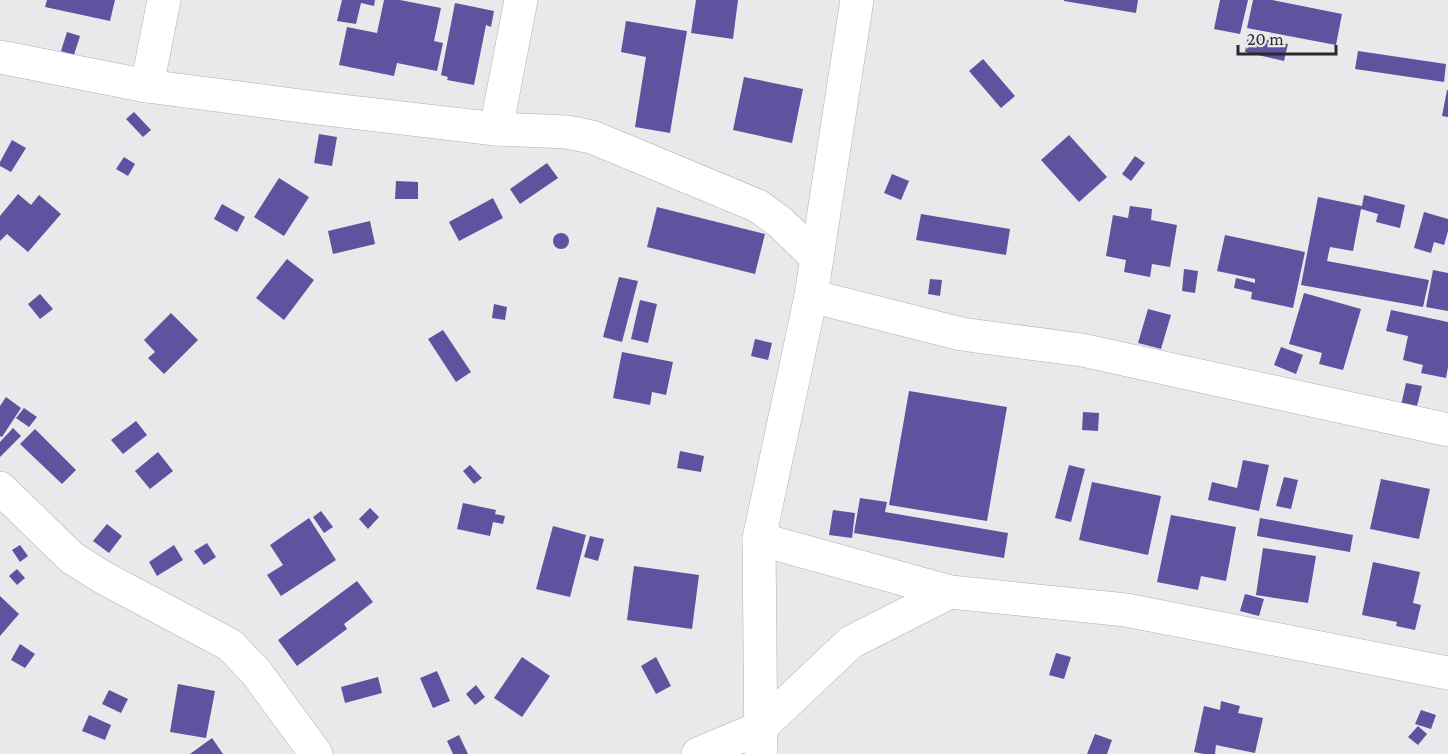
<svg xmlns="http://www.w3.org/2000/svg" width="1448" height="754" font-family="'Crimson Pro',serif">
	<style>
		.building { fill: #5f529e }
		.lines { fill: none; stroke-linecap: round; stroke-linejoin: round }
		.minor-casing { stroke: #b0afb2; stroke-width: 34 }
		.minor { stroke: #fff; stroke-width: 33 }
	</style>
	<rect width="100%" height="100%" fill="#e9e9ec"/>
	<!-- building -->
	<g class="building">
		<path d="M47,0H115L110,21L45,7Z"/>
		<path d="M342,0H375L374,6L361,3L356,24L337,21Z"/>
		<path d="M384,0H400L441,8L434,41L443,43L437,71L397,63L394,76L339,65L347,27L377,33Z"/>
		<path d="M696,0H738L733,39L691,33Z"/>
		<path d="M1064,0H1138L1136,13L1064,1Z"/>
		<path d="M1220,0H1248L1240,34L1214,29Z"/>
		<path d="M1253,0H1272L1342,14L1336,45L1247,28Z"/>
		<path d="M455,3L494,11L491,27L486,25L474,85L447,80L448,77L441,75Z"/>
		<path d="M626,21L687,31L670,133L635,127L646,57L621,52Z"/>
		<path d="M67,32L80,36L74,55L61,51Z"/>
		<path d="M1248,35L1288,44L1284,61L1245,52Z"/>
		<path d="M1358,51L1446,64L1444,82L1355,69Z"/>
		<path d="M983,59L1015,96L1001,108L969,71Z"/>
		<path d="M744,77L803,89L792,143L733,130Z"/>
		<path d="M1447,90H1448V117L1442,116Z"/>
		<path d="M134,112L151,130L143,137L126,119Z"/>
		<path d="M319,134L337,137L332,166L314,163Z"/>
		<path d="M1069,135L1107,177L1079,202L1041,160Z"/>
		<path d="M12,140L26,148L11,172L0,166V162Z"/>
		<path d="M1135,156L1145,163L1131,181L1122,174Z"/>
		<path d="M124,157L135,164L128,176L116,169Z"/>
		<path d="M547,163L558,178L520,204L510,189Z"/>
		<path d="M892,174L909,181L901,200L884,193Z"/>
		<path d="M279,178L309,197L284,236L254,217Z"/>
		<path d="M396,181L418,182V199H395Z"/>
		<path d="M18,194L31,205L39,195L61,214L28,252L7,234L0,241V216Z"/>
		<path d="M1364,195L1405,205L1400,228L1376,222L1378,214L1361,209L1353,251L1330,247L1327,261L1429,280L1423,307L1301,285L1318,197L1362,206Z"/>
		<path d="M493,198L503,218L459,241L449,222Z"/>
		<path d="M222,204L245,217L237,232L214,219Z"/>
		<path d="M1130,206L1152,209L1151,220L1177,225L1170,267L1152,264L1150,277L1124,272L1126,260L1106,256L1113,215L1128,218Z"/>
		<path d="M657,207L765,234L755,274L647,247Z"/>
		<path d="M1424,212L1448,219V231L1444,245L1434,242L1431,253L1414,248Z"/>
		<path d="M921,214L1010,229L1006,255L916,240Z"/>
		<path d="M370,221L375,244L333,254L328,231Z"/>
		<circle cx="561" cy="241" r="8"/>
		<path d="M1225,235L1305,252L1293,308L1251,299L1252,292L1234,288L1236,278L1255,283V279L1217,271Z"/>
		<path d="M287,259L314,280L284,320L256,298Z"/>
		<path d="M1184,269L1198,271L1195,293L1182,291Z"/>
		<path d="M1433,270L1448,273V311L1426,307Z"/>
		<path d="M619,277L638,281L622,342L603,337Z"/>
		<path d="M930,279L942,280L940,296L928,294Z"/>
		<path d="M1304,293L1361,309L1343,370L1319,364L1322,353L1289,344Z"/>
		<path d="M40,294L53,309L40,319L28,304Z"/>
		<path d="M640,300L657,304L648,343L631,339Z"/>
		<path d="M494,304L507,307L505,320L492,318Z"/>
		<path d="M1148,309L1171,315L1161,349L1138,343Z"/>
		<path d="M1391,310L1448,322V367L1446,378L1421,373L1423,365L1403,360L1408,336L1386,331Z"/>
		<path d="M171,313L198,340L164,374L148,358L155,352L144,340Z"/>
		<path d="M443,330L471,372L456,382L428,339Z"/>
		<path d="M755,339L772,343L768,360L751,356Z"/>
		<path d="M1281,347L1303,355L1296,374L1274,365Z"/>
		<path d="M622,352L673,362L666,395L652,392L650,405L613,398Z"/>
		<path d="M1406,383L1422,386L1415,414L1400,410Z"/>
		<path d="M909,391L1007,407L987,521L889,505Z"/>
		<path d="M6,397L21,408L2,437L0,436V406Z"/>
		<path d="M24,408L37,417L29,427L16,418Z"/>
		<path d="M1083,412L1099,413L1098,431L1082,430Z"/>
		<path d="M136,421L147,435L123,454L111,440Z"/>
		<path d="M13,428L21,436L0,457V442Z"/>
		<path d="M35,429L76,470L62,484L20,444Z"/>
		<path d="M680,451L704,456L701,472L677,468Z"/>
		<path d="M158,452L173,471L150,489L135,471Z"/>
		<path d="M1243,460L1269,465L1259,511L1208,500L1212,482L1237,488Z"/>
		<path d="M470,465L482,478L474,484L463,471Z"/>
		<path d="M1069,465L1085,469L1071,522L1055,518Z"/>
		<path d="M1284,477L1298,480L1291,509L1276,506Z"/>
		<path d="M1381,479L1430,489L1419,539L1370,529Z"/>
		<path d="M1092,482L1161,496L1148,555L1079,540Z"/>
		<path d="M860,498L887,502L885,512L1008,533L1004,558L854,533Z"/>
		<path d="M463,503L496,510L495,514L505,516L503,524L493,522L490,536L457,529Z"/>
		<path d="M370,508L379,517L368,529L359,519Z"/>
		<path d="M833,510L855,513L852,538L829,535Z"/>
		<path d="M321,511L333,527L324,533L313,517Z"/>
		<path d="M1171,515L1236,527L1226,581L1201,576L1198,590L1157,582Z"/>
		<path d="M309,518L336,560L281,596L267,575L283,565L270,545Z"/>
		<path d="M1260,518L1353,535L1350,552L1257,536Z"/>
		<path d="M107,524L122,536L109,553L93,541Z"/>
		<path d="M553,526L586,535L570,597L536,589Z"/>
		<path d="M590,536L604,539L598,561L584,557Z"/>
		<path d="M207,543L216,557L204,565L194,551Z"/>
		<path d="M20,545L28,556L20,562L12,550Z"/>
		<path d="M174,545L183,560L157,576L149,562Z"/>
		<path d="M1263,548L1316,556L1308,603L1256,595Z"/>
		<path d="M1373,562L1420,572L1413,603L1421,605L1415,630L1396,626L1397,622L1362,615Z"/>
		<path d="M634,566L699,575L692,629L627,620Z"/>
		<path d="M17,569L25,578L17,585L9,576Z"/>
		<path d="M357,581L373,602L344,624L347,629L297,666L278,640Z"/>
		<path d="M1245,594L1264,599L1259,616L1240,611Z"/>
		<path d="M0,596L19,614L0,636Z"/>
		<path d="M20,644L35,654L25,668L11,660Z"/>
		<path d="M1056,653L1071,657L1064,679L1049,675Z"/>
		<path d="M522,657L550,676L522,717L494,698Z"/>
		<path d="M656,657L671,686L656,694L641,666Z"/>
		<path d="M437,671L450,701L433,708L420,678Z"/>
		<path d="M378,677L382,693L345,703L341,687Z"/>
		<path d="M178,684L215,691L206,738L170,732Z"/>
		<path d="M476,685L485,697L475,705L466,694Z"/>
		<path d="M109,690L128,699L121,713L102,704Z"/>
		<path d="M1221,701L1240,706L1238,713L1263,718L1255,753L1216,745L1215,754H1204L1194,752L1204,706L1220,710Z"/>
		<path d="M1421,710L1436,715L1431,729L1415,724Z"/>
		<path d="M89,715L111,725L105,740L82,731Z"/>
		<path d="M1418,726L1427,734L1418,745L1408,737Z"/>
		<path d="M1095,734L1112,740L1107,754H1087Z"/>
		<path d="M459,735L468,754H453L447,741Z"/>
		<path d="M212,738L223,754H190Z"/>
	</g>
	<g class="lines">
		<defs>
			<g id="minor">
				<path d="M0,57L147,86L308,107L496,129L567,132L592,137L758,206L781,223L817,258"/>
				<path d="M147,86L164,0"/>
				<path d="M496,129L521,0"/>
				<path d="M811,296L961,334L1082,350L1448,430"/>
				<path d="M0,488L72,558L104,578L230,645L256,672L316,754"/>
				<path d="M759,539L950,592L1126,610L1448,673"/>
				<path d="M698,754L760,728L851,642L950,592"/>
				<path d="M761,754L759,539L811,296L857,0"/>
			</g>
		</defs>
		<!-- minor casing -->
		<use href="#minor" class="minor-casing"/>
		<!-- minor -->
		<use href="#minor" class="minor"/>
	</g>
	<!-- scale -->
	<path d="M1238 45v9h98v-9" fill="none" stroke="#2a2a2b" stroke-width="3"/>
	<text x="1247" y="45" font-size="18" fill="#2a2a2b" stroke="#e9e9ec" stroke-width="4.5" paint-order="stroke">20 m</text>
</svg>
